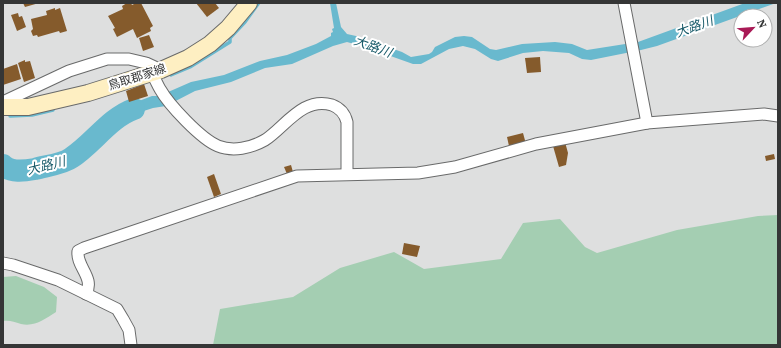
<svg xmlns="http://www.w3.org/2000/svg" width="781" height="348" font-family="'Source Serif 4','Noto Sans JP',serif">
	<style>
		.green { fill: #a4ceb2 }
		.water { fill: #69b9ce }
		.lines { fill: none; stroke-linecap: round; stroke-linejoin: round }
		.stream { stroke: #69b9ce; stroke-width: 3.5 }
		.river { stroke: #69b9ce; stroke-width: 22 }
		.building { fill: #855b2c }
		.minor-casing { stroke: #696a6a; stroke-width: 13 }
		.secondary-casing { stroke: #696a6a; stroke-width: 18 }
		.minor { stroke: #fff; stroke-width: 11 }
		.secondary { stroke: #feefc2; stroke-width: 16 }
		.labels { text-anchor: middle; stroke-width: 4; stroke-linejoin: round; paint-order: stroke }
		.street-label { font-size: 12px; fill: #353636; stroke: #fff }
		.water-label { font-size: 13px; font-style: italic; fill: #195b6a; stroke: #fff }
	</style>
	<rect width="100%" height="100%" fill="#dedfdf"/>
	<!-- green -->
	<g class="green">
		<path d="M778,215V345H213L220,309L293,297L340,268L394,252L424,269L501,259L523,223L560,219L585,247L597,253L677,230L758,216Z"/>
		<path d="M16,276L44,287L57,297L56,312C45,319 35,327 21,324C14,322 10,320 3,321V277Z"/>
	</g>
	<!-- water -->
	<path class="water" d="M330,3H336L341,27L347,34L356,36L402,52L411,57L429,54L432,52L435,47L455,37L464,36L472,37L490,49L496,50L522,44L555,42L572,44L587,50L638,42L745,3H776L657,46L641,50L591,60L582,59L569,53L543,51L523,53L498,61L491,59L475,49L463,46L449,49L421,64H413L368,48L347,42L333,46L292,64L265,68L231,82L195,91L166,106L153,108L122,118L112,127L105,123L119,110L131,104L152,96H159L191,82L224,75L260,61L287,55L316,44L331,36V33L333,32L332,29L334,28Z"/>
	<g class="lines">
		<!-- stream -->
		<g class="stream">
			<path d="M171,75L190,67L230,42V38L245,22L258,4"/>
			<path d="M10,116L32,115L53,110"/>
		</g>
		<!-- river -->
		<path class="river" d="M3,165C11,173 24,171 35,169C45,166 63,164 71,158C93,144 109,118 134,109"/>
	</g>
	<!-- building -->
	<g class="building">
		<path d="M23,3H39L25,7Z"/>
		<path d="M127,3H131L132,5L136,3H141L153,26L150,28L151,31L137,38L133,29L117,37L113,29L115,28L108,16L123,9L122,6Z"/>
		<path d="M196,3H215L219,8L207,17Z"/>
		<path d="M55,8V10L60,8L67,31L60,33L59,31L38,37L37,35L33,36L31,31L33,29L31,19L47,15L46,11Z"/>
		<path d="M18,13L19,17L22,16L26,27L17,31L11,15Z"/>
		<path d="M149,35L154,47L143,51L139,38Z"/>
		<path d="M540,57L541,72L527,73L525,58Z"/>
		<path d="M25,60V62L30,61L35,78L24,82L18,63Z"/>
		<path d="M17,64L21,79L3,85V69Z"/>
		<path d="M144,84L148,96L129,102L126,91Z"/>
		<path d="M523,133L526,144L509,146L507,137Z"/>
		<path d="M565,142L568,153L566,165L559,167L553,146Z"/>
		<path d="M774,154L775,159L766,161L765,156Z"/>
		<path d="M291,165L293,172L287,174L284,167Z"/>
		<path d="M214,174L221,194L214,197L207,177Z"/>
		<path d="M404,243L420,246L417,257L402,254Z"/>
	</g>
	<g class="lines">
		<defs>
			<g id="minor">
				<path d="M624,3L647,123"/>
				<path d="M151,73C155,78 157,84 160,89C169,105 201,139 218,146C233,152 251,148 265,140C285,127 303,96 332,105C340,108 345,114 347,122V174"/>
				<path d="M3,102L69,71L107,59H129L146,63L161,70"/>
				<path d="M3,263L13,265L58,280L117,309L123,319L129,330L131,345"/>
				<path d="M86,294C95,277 76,267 78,251L84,248L297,176L418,173L455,167L536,144L647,123L764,114L778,116"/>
			</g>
			<path id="secondary" d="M3,107H28L88,93L161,70L188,58L210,44L228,28L249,3"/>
		</defs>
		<!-- minor casing -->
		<use href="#minor" class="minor-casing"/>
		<!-- secondary casing -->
		<use href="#secondary" class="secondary-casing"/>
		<!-- minor -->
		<use href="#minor" class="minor"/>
		<!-- secondary -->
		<use href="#secondary" class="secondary"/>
	</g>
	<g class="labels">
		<!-- street labels -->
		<g class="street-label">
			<text transform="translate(137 77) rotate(-18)" y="4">鳥取郡家線</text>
		</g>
		<!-- water labels -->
		<g class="water-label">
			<text transform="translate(694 26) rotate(-20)" y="5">大路川</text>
			<text transform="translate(373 46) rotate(20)" y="5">大路川</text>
			<text transform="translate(46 165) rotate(-14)" y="5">大路川</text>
		</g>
	</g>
	<!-- border -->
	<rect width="781" height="348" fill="none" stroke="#353636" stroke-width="8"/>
	<!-- north arrow -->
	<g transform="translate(753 28) rotate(64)"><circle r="19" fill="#ffffff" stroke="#aeafaf"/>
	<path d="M0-3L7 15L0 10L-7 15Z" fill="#a91a56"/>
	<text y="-6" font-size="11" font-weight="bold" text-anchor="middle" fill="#353636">N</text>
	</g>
</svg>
